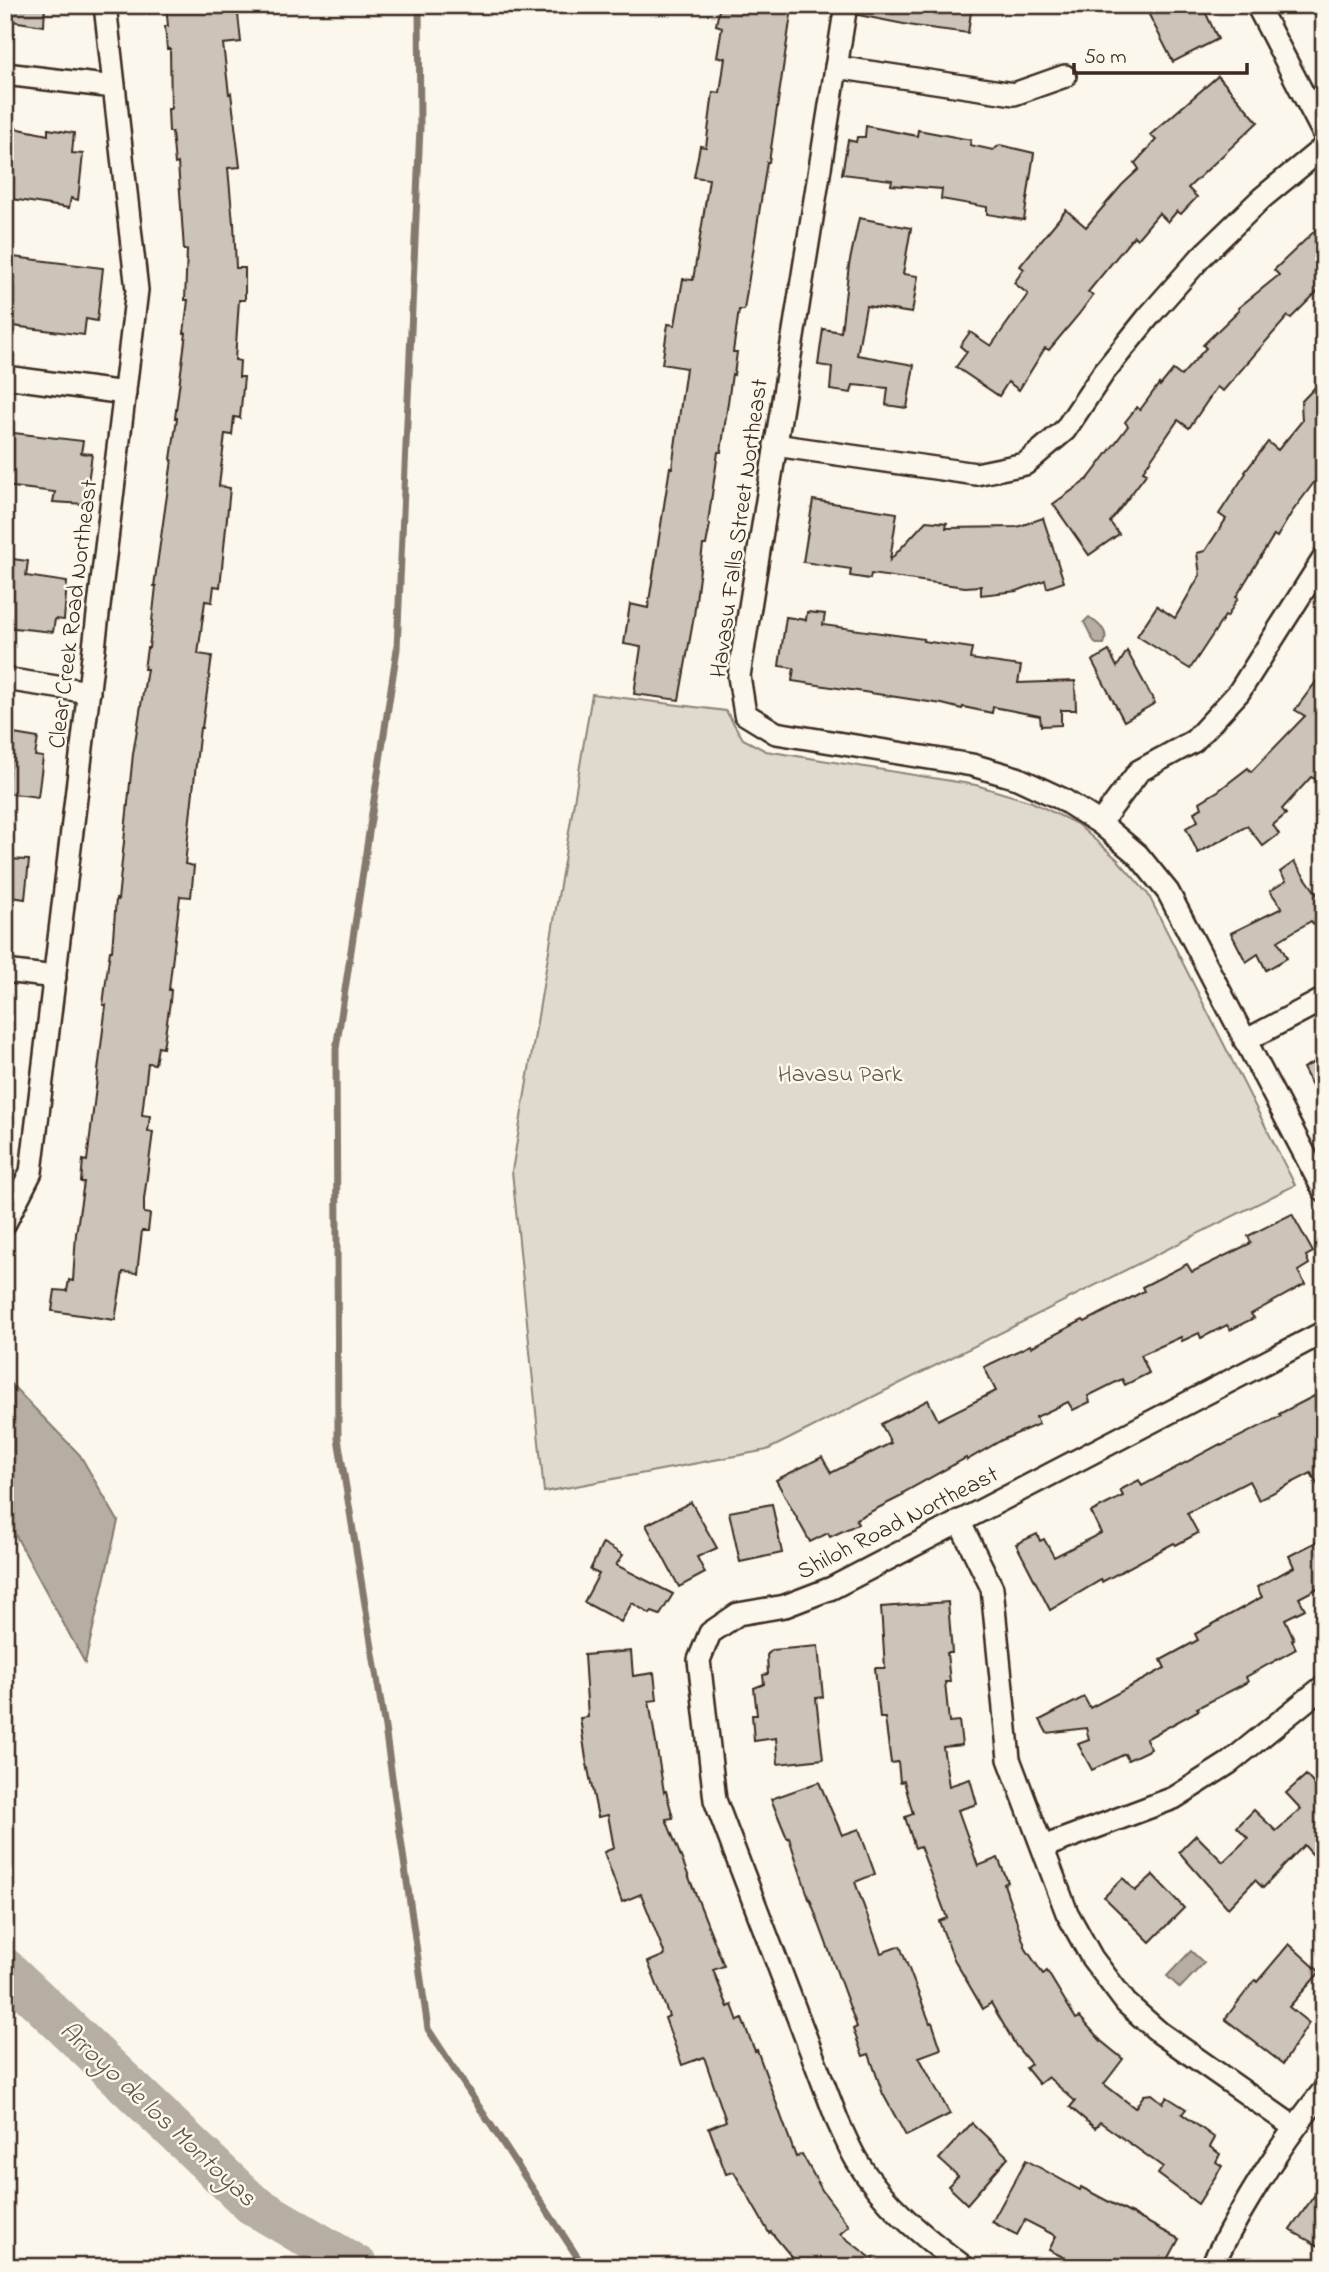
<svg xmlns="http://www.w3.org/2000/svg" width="1329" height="2272" font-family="'Indie Flower',sans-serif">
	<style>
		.green { fill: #dfd9ce; stroke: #8d8276; stroke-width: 2 }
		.water { fill: #b6aea2; stroke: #85796d; stroke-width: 2 }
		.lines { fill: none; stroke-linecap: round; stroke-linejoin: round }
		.stream { stroke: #85796d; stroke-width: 7 }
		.river { stroke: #b6aea2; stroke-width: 42 }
		.building { fill: #ccc4b9; stroke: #3b2a1e; stroke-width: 2 }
		.minor-casing { stroke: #3b2a1e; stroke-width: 26 }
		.minor { stroke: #fbf7ec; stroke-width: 21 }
		.labels { text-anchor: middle; stroke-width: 5; stroke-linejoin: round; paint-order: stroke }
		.street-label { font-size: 24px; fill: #3b2a1e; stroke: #fbf7ec }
		.park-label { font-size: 24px; fill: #64564a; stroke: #fbf7ec }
		.water-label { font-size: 26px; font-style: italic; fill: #605246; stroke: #fbf7ec }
	</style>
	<rect width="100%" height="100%" fill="#fbf7ec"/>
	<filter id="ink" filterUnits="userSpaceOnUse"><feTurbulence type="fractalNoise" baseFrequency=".0143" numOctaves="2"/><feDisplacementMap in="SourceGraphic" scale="14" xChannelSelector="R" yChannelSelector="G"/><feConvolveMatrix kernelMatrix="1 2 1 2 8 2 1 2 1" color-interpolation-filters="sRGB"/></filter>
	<g filter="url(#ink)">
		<!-- green -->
		<path class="green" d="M592,694L726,711L743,739L766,751L976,785L1032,802L1077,824L1117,859L1148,894L1295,1185L767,1450L544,1492L512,1171Z"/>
		<!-- water -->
		<g class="water">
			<path d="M1089,617C1098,624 1110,631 1104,644H1096C1091,638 1088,629 1084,622Z"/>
			<path d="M5,1378L80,1455L118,1521L85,1663L5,1516Z"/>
			<path d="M1191,1951L1204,1963L1180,1988L1167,1976Z"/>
		</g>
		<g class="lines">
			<!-- stream -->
			<path class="stream" d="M419,5L420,127L397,649L336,1049L338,1438L385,1728L428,2029L584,2267"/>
			<!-- river -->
			<path class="river" d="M5,1969L252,2204L358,2267"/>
		</g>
		<!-- building -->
		<g class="building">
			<path d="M5,5H45L44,26L5,20Z"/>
			<path d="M166,5H237L241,42L223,44L229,94L231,93L240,167L228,168L233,223H234L236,268H245V300H239L235,360L240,361L239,377H244L240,418L234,417L232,435L225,434L219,486L230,488L220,587L214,586L212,602L205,601L198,654L212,656L202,728H200L185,864L194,866L191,897L180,896L169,990H171L170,1002L163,1048L158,1047L155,1064L148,1063L142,1115L150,1116L148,1131L153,1132L144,1199V1213L150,1214L148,1231H142L137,1273L123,1272L115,1320L52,1311L55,1290L67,1291L69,1280L73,1281L76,1234L84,1182H81L83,1160L87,1161L106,1005H103L108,965L110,951H112L116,899L118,900L133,754L147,669H144L147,648H149L156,586H154L172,460L171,459L177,418H175L186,333H184L188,300H185L187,250H184L178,163L175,164L172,132H169L168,109H171L170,49H167L165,26H168Z"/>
			<path d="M720,5H775L792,8L769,162H767L744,310H739L733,352H737L734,375L732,374L721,452H718L708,523L710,524L706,545H703L694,616L679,700L634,694L641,647L624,644L630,604L648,608L670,467L672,468L686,368L662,364L668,324L675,325L683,279L693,280L702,225L709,179L694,177L700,146L706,147L713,92L720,93L725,58L717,57L722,27L716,25Z"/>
			<path d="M859,5H972L968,33L914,26L858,15Z"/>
			<path d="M1144,5H1202L1218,39L1173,62Z"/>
			<path d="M1218,76L1258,122L1188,188L1197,197L1181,214L1177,211L1168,222L1159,213L1137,239L1134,236L1088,292L1093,295L1079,314L1049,350L1045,348L1019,390L1008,382L999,396L956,367L967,352L960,346L970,332L991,346L1028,294L1014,283L1024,269L1020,266L1066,210L1086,227L1122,185L1139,169L1135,163L1156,140L1150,135Z"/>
			<path d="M5,126L48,135V129L74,133L72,153L83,154L78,200L71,198L69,208L5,198Z"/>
			<path d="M866,126L917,136L918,130L971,140L970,145L993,150L1000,145L1034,153L1024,220L987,214V207L941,199L942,189L891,185L892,180L842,174L848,140L856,142L857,137H865Z"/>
			<path d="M859,218L911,228L903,274L918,276L912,313L866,306L857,355L914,365L907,408L886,405L888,388L853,385L851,393L830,390L832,367L818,365L823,329L841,332L849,265Z"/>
			<path d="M1324,222V285L1291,318L1288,316L1223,391L1217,387L1189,428L1178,420L1143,471L1147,473L1110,522L1119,534L1089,555L1053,504L1088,479L1128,426L1125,422L1137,407L1140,410L1159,384L1160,386L1173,370L1181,376L1206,348L1203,345L1239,310L1238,308L1279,275L1274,270Z"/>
			<path d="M5,256L103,268L97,321L86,319L84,335L5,325Z"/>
			<path d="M1324,378V469L1292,512L1277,537L1274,535L1236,597L1238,598L1227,617L1225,616L1190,669L1137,636L1157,606L1175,618L1200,575L1197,553L1205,551L1226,519L1219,514L1246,473L1245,472L1268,442L1278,450L1302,421L1301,402Z"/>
			<path d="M5,432L83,441L81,453L92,454L85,504L53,502L55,492L5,486Z"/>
			<path d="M813,500L897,513L890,560L926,521L947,523L946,528L1017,527L1043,518L1064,582L1047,588L1045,580L1017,591L981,595V586L965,587L871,574L870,579L850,576L851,569L803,562Z"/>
			<path d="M5,558L28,561L26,576L67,582L64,620L55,619L53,632L5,627Z"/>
			<path d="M807,612L825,614L823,625L924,639L923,641L972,648L970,659L1021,666L1018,683L1075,681L1076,710H1061V725L1041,726L1040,716L993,707L992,713L963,707L962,709L942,704L792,681L794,668L779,666L786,617L806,620Z"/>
			<path d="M1109,651L1117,667L1127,651L1155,703L1124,721L1092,661Z"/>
			<path d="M1324,671V767L1315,779L1311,777L1282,809L1286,814L1273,825L1279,834L1263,846L1247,826L1198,853L1186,828L1198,821L1194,812L1202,808L1200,802L1218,791L1248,768L1251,772L1305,716L1295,710Z"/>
			<path d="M14,734L38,738L35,756L43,757L38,797L6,793Z"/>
			<path d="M5,859L29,860L25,899L5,896Z"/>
			<path d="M1294,862L1324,904V936L1311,921L1278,941L1287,958L1266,970L1258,954L1246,962L1231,933L1282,908L1270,891L1286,881L1280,872Z"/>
			<path d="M1324,1057V1109L1303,1068Z"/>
			<path d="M1292,1214L1313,1252L1306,1256L1309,1264L1298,1271L1305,1284L1251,1314L1254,1318L1230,1330L1227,1325L1201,1338L1199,1333L1182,1341L1181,1337L1141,1355L1149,1373L1125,1385L1122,1379L1088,1396L1090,1402L1073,1410L1068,1402L1036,1417L1039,1424L1002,1440L967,1460L966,1458L903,1493L904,1495L856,1519L858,1524L830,1537L828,1533L810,1542L776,1480L822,1457L831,1473L891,1443L881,1424L928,1400L938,1420L996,1391L984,1367L1030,1345L1031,1347L1083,1320L1085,1322L1144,1291L1142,1287L1187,1264L1192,1272L1251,1243L1248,1236Z"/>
			<path d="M1324,1391V1496L1311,1473L1259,1500L1249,1481L1187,1513L1198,1533L1176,1545L1174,1543L1102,1582L1101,1580L1050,1610L1016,1544L1037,1534L1040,1541L1044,1539L1054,1557L1101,1533L1091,1512L1123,1496L1120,1490L1139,1480L1142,1486L1220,1444L1221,1446L1281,1416L1279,1414Z"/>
			<path d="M691,1502L717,1548L697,1557L705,1573L679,1587L646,1525Z"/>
			<path d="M772,1504L782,1553L740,1562L729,1512Z"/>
			<path d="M1324,1538V1585L1299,1598L1305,1609L1285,1619L1294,1639L1292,1640L1296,1649L1246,1677L1248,1682L1197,1708L1199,1710L1146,1739L1151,1749L1128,1760L1125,1754L1092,1770L1078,1744L1089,1740L1086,1728L1047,1733L1040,1720L1084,1697L1090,1708L1165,1668L1161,1660L1198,1640L1195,1634L1262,1597L1257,1587L1294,1567L1289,1556Z"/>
			<path d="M603,1543L623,1555L616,1565L673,1594L660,1615L652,1612L650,1614L632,1603L621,1622L584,1602L599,1574L590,1570Z"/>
			<path d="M948,1602L952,1653H947L950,1682H945L949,1722L959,1721L962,1745L943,1747L949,1786L970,1779L977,1804L958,1810L978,1866L998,1858L1008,1882L1004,1884L1026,1949L1043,1974L1047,1971L1076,2019L1080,2017L1101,2041L1123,2059L1104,2084L1135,2108L1144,2095L1152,2094L1163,2103L1167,2097L1186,2109L1182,2114L1215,2138L1210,2147L1220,2154L1216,2162L1222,2166L1198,2204L1158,2174L1163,2167L1100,2122L1095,2128L1070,2107L1075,2101L1048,2077L1039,2084L1026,2068L1031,2064L1016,2046L991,2003L983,2009L954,1959L939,1921L947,1918L920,1846L915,1848L905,1817L913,1814L904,1781L900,1782L898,1762L891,1763L885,1718H880L875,1668H885L881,1607Z"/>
			<path d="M818,1646L823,1697L816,1698L823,1759L778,1764L776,1738L754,1741L752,1715H757L754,1688L764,1684L763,1675L768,1674L767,1655L772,1650Z"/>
			<path d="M631,1651L633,1676L654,1673L657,1700L649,1701L664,1792L666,1791L673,1818L666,1819L724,1966L713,1970L728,2007L732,2005L738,2021L742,2019L755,2051L757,2050L796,2157L802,2154L822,2190L849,2226L840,2234L883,2267H800L771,2232L769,2233L734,2172L726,2174L709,2128L726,2121L704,2057L682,2065L665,2018L669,2016L648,1962L665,1955L641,1894L622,1902L604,1852L614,1848L608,1815L598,1817L586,1759L580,1718L588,1717L584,1655Z"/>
			<path d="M1306,1775L1324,1796V1844L1312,1854L1304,1845L1263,1888L1255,1880L1228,1908L1179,1852L1196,1835L1223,1862L1248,1838L1237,1827L1254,1810L1276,1831L1301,1809L1286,1793Z"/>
			<path d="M819,1782L842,1835L859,1829L875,1874L855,1882L881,1953L900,1946L930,2023L932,2022L941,2049L919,2057L950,2114L906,2136L883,2094L869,2054L863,2056L853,2029L857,2027L810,1899H809L789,1838H787L771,1799Z"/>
			<path d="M1153,1875L1184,1908L1150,1942L1104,1897L1123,1878L1135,1891Z"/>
			<path d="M1289,1944L1320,1972L1289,2007L1309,2023L1283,2064L1225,2019L1255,1980L1257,1982Z"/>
			<path d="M972,2123L1008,2157L967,2204L948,2186L958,2176L939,2159Z"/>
			<path d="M1026,2160L1080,2190L1081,2187L1179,2239L1164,2267H1083L1049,2250L1056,2236L1025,2220L1017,2235L992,2222Z"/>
			<path d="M1324,2182V2249L1290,2230Z"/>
		</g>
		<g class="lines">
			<defs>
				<g id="minor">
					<path d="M846,5L739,676L745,714L776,733L972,765L1017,778L1062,799L1100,823L1138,855L1168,892L1324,1191"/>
					<path d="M1257,5L1324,134"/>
					<path d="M836,67L1014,94L1065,76"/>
					<path d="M5,74L114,87"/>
					<path d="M5,377L125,393"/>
					<path d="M775,445L976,474L1025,464L1065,430L1104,372L1149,316L1202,256L1262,198L1324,147"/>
					<path d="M5,679L89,692"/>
					<path d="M1100,823L1139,771L1194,741L1239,692L1324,558"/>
					<path d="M5,971L55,977"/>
					<path d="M1245,1041L1324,999"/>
					<path d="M5,1223L31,1172L137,290L105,5"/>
					<path d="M959,1521L992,1588L1009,1759L1067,1913L1092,1958L1126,2003L1160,2033L1294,2127"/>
					<path d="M1043,1847L1174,1798L1229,1763L1324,1686"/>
					<path d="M964,2267C925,2238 883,2204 857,2161C850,2149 844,2135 838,2122L715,1800L699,1660L710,1633L738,1614L785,1606L832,1588L1324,1332"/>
					<path d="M1211,2267C1243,2204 1279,2145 1324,2090"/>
				</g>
			</defs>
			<!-- minor casing -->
			<use href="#minor" class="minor-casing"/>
			<!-- minor -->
			<use href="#minor" class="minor"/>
		</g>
	</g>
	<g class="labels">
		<!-- street labels -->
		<g class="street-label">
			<text transform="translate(738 528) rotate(-82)" y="8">Havasu Falls Street Northeast</text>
			<text transform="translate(72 614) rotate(-83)" y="8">Clear Creek Road Northeast</text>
			<text transform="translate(897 1522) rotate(-27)" y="8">Shiloh Road Northeast</text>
		</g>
		<!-- park labels -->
		<g class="park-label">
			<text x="840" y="1081">Havasu Park</text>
		</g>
		<!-- water labels -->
		<g class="water-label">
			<text transform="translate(159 2113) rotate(43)" y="9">Arroyo de los Montoyas</text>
		</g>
	</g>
	<!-- margin -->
	<rect width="1329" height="2272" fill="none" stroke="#fbf7ec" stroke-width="28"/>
	<rect x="14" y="14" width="1301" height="2244" fill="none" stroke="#3b2a1e" stroke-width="2.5" filter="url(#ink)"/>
	<!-- scale -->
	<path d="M1074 63v10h173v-10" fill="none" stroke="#3b2a1e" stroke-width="3.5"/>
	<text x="1084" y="63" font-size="21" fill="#3b2a1e" stroke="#fbf7ec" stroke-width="5" paint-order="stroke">50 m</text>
</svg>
